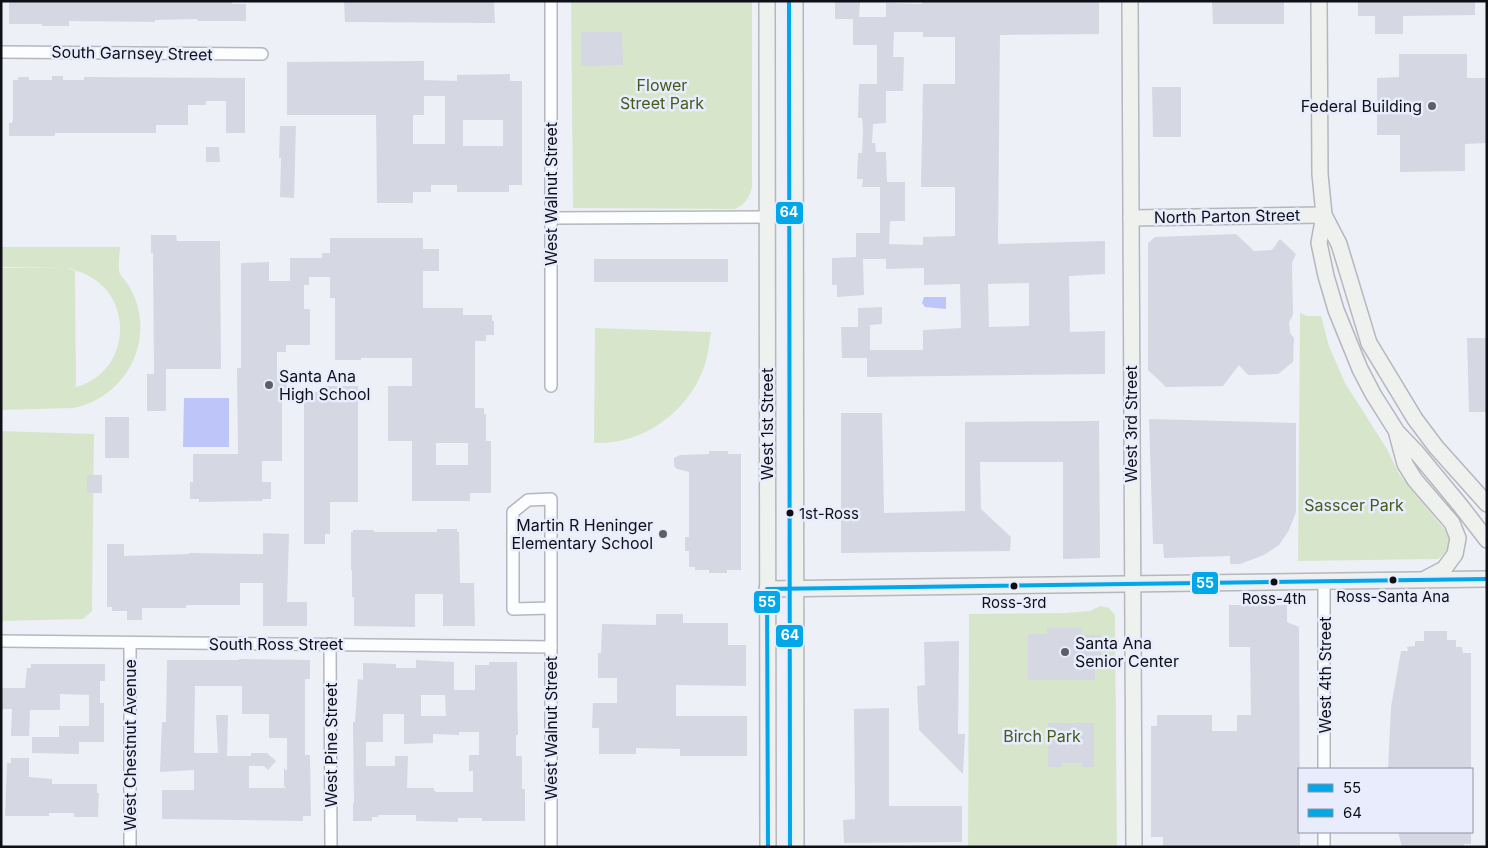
<svg xmlns="http://www.w3.org/2000/svg" width="1488" height="848" font-family="Inter,sans-serif">
	<style>
		.green { fill: #d7e6cb; fill-rule: evenodd }
		.water { fill: #bec5f9 }
		.building { fill: #d5d7e2; fill-rule: evenodd }
		.lines { fill: none; stroke-linecap: round; stroke-linejoin: round }
		.street-casing { stroke: #b5b6be; stroke-width: 14 }
		.secondary-casing { stroke: #b5b6be; stroke-width: 18 }
		.street { stroke: #fcfdfe; stroke-width: 11 }
		.secondary { stroke: #eff1ee; stroke-width: 15 }
		.bus-1-casing { stroke: #e9ecfd; stroke-width: 8 }
		.bus-2-casing { stroke: #e9ecfd; stroke-width: 8 }
		.bus-1 { stroke: #01a7e7; stroke-width: 4 }
		.bus-2 { stroke: #01a7e7; stroke-width: 4 }
		.poi-dot { fill: #5d5e66; stroke: #e9ecfd; stroke-width: 2 }
		.bus-dot { fill: #0f1017; stroke: #e9ecfd; stroke-width: 2 }
		.labels { text-anchor: middle; stroke-width: 5; stroke-linejoin: round; paint-order: stroke }
		.bus-label { font-size: 15px; fill: #0f1017; stroke: #e9ecfd }
		.street-label { font-size: 16px; fill: #0f1017; stroke: #e9ecfd }
		.park-label { font-size: 16px; fill: #435c1c; stroke: #e9ecfd }
		.poi-label { font-size: 16px; fill: #0f1017; stroke: #e9ecfd; text-anchor: end }
		.line-badge { stroke: #e9ecfd; stroke-width: 2 }
		.badge-label { font-size: 14px; text-anchor: middle; font-weight: bold; fill: #fff }
	</style>
	<rect width="100%" height="100%" fill="#eef0f8"/>
	<!-- green -->
	<g class="green">
		<path d="M571,1H752V187C749,199 745,204 735,209L573,208Z"/>
		<path d="M1,247H120C120,255 117,267 120,274C122,277 125,280 127,283C131,289 135,297 137,304C151,350 121,398 74,408L1,410V268H65L1,267ZM67,268C73,269 79,272 85,274C138,298 129,378 71,388L76,386L75,271Z"/>
		<path d="M1300,313L1307,316H1321L1329,346L1345,383L1387,449L1399,474L1449,535C1453,546 1445,552 1438,559L1298,561Z"/>
		<path d="M595,328L711,332C709,345 708,357 703,370C686,414 641,445 594,443Z"/>
		<path d="M1,431L94,434L92,611L83,619L1,621Z"/>
		<path d="M1100,606L1109,608L1115,615L1117,847H968L969,614L1066,613L1090,611Z"/>
	</g>
	<!-- water -->
	<g class="water">
		<path d="M924,297H946V309L925,307L922,303Z"/>
		<path d="M184,398H229V447H183Z"/>
	</g>
	<!-- building -->
	<g class="building">
		<path d="M27,1H233L232,4H246V21H198L197,19L155,20V22L69,21V26H42V24H9V2Z"/>
		<path d="M344,1L494,2L495,23L345,22Z"/>
		<path d="M835,1H860L859,17H886V3L922,4V1H1099V34L1000,35L998,244L1105,241V274L1069,276L1070,332L1105,331V374L867,377V358H842L841,327H858V308L882,307V324L870,325V350H923V330L961,328L960,284L924,285V268L886,269V259H863L864,295L837,297V285H832V258L856,257V233H880V187H862L863,179H857L858,153H862L863,130L862,118H858L859,84H877V45H853V19H835ZM894,32H923V37H955V84H923L921,187H955V236L923,237V245L889,244L890,221H905V182H887L886,152H876L875,143H872L873,124L886,123V91H903L904,57H893ZM1029,283V326L989,327L988,284Z"/>
		<path d="M1212,1H1284V24H1213Z"/>
		<path d="M1358,1H1475V15L1403,16V34H1375V16H1358Z"/>
		<path d="M581,32H622L623,65L581,66Z"/>
		<path d="M1399,54H1467V78H1487V143L1465,144V171L1400,172V135H1377V78L1399,77Z"/>
		<path d="M424,61V80L457,81V75L510,74V81H522V185H509V192H457V185H431V192H413V203H377L376,115H287V62ZM424,96H445V144H413V115H424ZM463,120H503V146H463Z"/>
		<path d="M52,76H63V80H84V77L245,78V133H226V101H206V105H188V125H156V133H55V136H9V123H12L13,120V80H18V77H29V80H52Z"/>
		<path d="M1152,87H1181V137H1153Z"/>
		<path d="M280,126H296L294,198L280,197L281,158H279Z"/>
		<path d="M206,147H219L220,162H206Z"/>
		<path d="M1236,234L1254,251L1272,250L1280,239L1296,254L1292,263L1293,315L1289,322L1290,333L1294,338L1293,362L1278,374L1248,375L1239,365L1223,386L1166,387L1148,370V243L1155,237Z"/>
		<path d="M151,235H176L177,241H220L221,369H166V411H147V374H154L153,253H151Z"/>
		<path d="M330,238H423V249H439V271H423V308H463V315H492V321H494V335H486V341H475V408H484V414H486V441H491V493H470V501H412V441H388V386H412V358H361V360H335V298H330V277H309V285H304V309H310V345H286V352H277V381H287V392H282V461H262V482H271V499H262V501L199,502V499H190V482H193V454H238L237,368H241V263L269,262V281H290V258H322V253H330ZM436,443H468V465H436Z"/>
		<rect x="594" y="259" width="134" height="23"/>
		<path d="M1467,338H1487V412H1469Z"/>
		<path d="M327,386H358V502H330V534H325V544H304V392H327Z"/>
		<path d="M841,413H882L884,513L965,511V422L1099,421L1100,558L1063,559V462H980L981,509L1011,537L1010,551L841,553Z"/>
		<rect x="105" y="417" width="24" height="41"/>
		<path d="M1149,419L1296,423V512L1289,530L1279,545L1264,555L1240,564H1230V556L1164,558L1163,544H1153Z"/>
		<path d="M709,451H728V454H741V570H727V573H709V570H695V567H689V551H685V537H689V472L677,469L674,466V458L680,455L709,454Z"/>
		<rect x="87" y="475" width="15" height="18"/>
		<path d="M437,529H457V532H459L460,583H474L475,626H443V594H415V627L354,626V597H352V570H351V532H353V530H374V532H437Z"/>
		<path d="M263,533L289,534L287,602H307V626H263V583H240V605H186V608H142V620H127V611H112V607H107V544H124V556L189,554V553L263,554Z"/>
		<path d="M1229,605H1287V622L1299,627L1300,847L1163,846V837H1151V726H1157V715H1212V731H1237V715H1251L1250,647H1229Z"/>
		<path d="M656,614H683V623H728V645H746V686L676,685V716H747V756H680V749L636,748V754H599V728H592L593,703H617V678H598V653H601L602,624L656,625Z"/>
		<path d="M1047,628H1082V635H1101V668H1095V680H1028V634H1047Z"/>
		<path d="M1424,631H1447V640H1456V647H1462L1463,653H1471V769H1388L1391,707L1401,651H1408L1407,647L1415,646V641H1424Z"/>
		<path d="M959,641L958,734H965L963,774L919,730L917,686L925,685L924,642Z"/>
		<path d="M239,659L310,660V679H305V755H310L311,816H303V821L162,819V790H194V770L160,772L162,722H166L167,660H239ZM195,686H242V714H269V738H287V771L284,768V786L286,788H249V766H264L268,770L276,761L267,753H251V756H227L228,715H216L218,753H194Z"/>
		<path d="M416,660L454,662V690H475V665H489V662H517L518,735H516V756H522V789H525V821H482V818H458V822L416,821V815H378V817H372V821H353V803H354L353,722H355L358,679L363,680V663L396,664V668H416ZM421,695H445L446,716H421ZM383,714H404V744L433,743V734L459,735V732H479V755H469V771H473V792H437L434,791V788H407L408,756H395V766H366V742H383Z"/>
		<path d="M31,664H105V681H100V703H104V742H79V754L32,753V737H59V726H89V695L60,694V710H30L29,736H11L12,709H1V688H25L27,668H31Z"/>
		<path d="M889,708V806H962V842L844,843L843,820L855,819L854,709Z"/>
		<path d="M1048,723H1094V767H1082V763H1062V767H1048Z"/>
		<path d="M11,758H29V777L52,779V784H97V793H99L98,817H74V813H49V816H5L7,763H11Z"/>
		<path d="M1398,832H1471V844H1464V847H1402Z"/>
	</g>
	<g class="lines">
		<defs>
			<g id="street">
				<path d="M1,52L262,54"/>
				<path d="M551,218L767,217"/>
				<path d="M551,386V1"/>
				<path d="M1324,581V769"/>
				<path d="M551,608L513,609V512L528,500L551,499V847"/>
				<path d="M1,641L551,647"/>
				<path d="M130,643V847"/>
				<path d="M330,644L331,847"/>
				<path d="M1324,847V832"/>
			</g>
			<g id="secondary">
				<path d="M767,1L768,847"/>
				<path d="M795,1L796,847"/>
				<path d="M1130,1L1134,847"/>
				<path d="M1319,1L1320,174L1324,215L1339,244L1369,343L1415,419L1436,447L1487,504"/>
				<path d="M1324,215L1319,243L1326,276L1336,310L1360,369L1373,394L1397,432L1417,453L1460,505L1487,540"/>
				<path d="M1131,218L1324,215"/>
				<path d="M1397,434L1405,464L1415,480L1452,523L1458,538L1455,554L1444,569L1427,578"/>
				<path d="M767,589L1487,579"/>
			</g>
		</defs>
		<!-- street casing -->
		<use href="#street" class="street-casing"/>
		<!-- secondary casing -->
		<use href="#secondary" class="secondary-casing"/>
		<!-- street -->
		<use href="#street" class="street"/>
		<!-- secondary -->
		<use href="#secondary" class="secondary"/>
		<defs>
			<path id="bus-1" d="M768,847L767,589L1487,579"/>
			<path id="bus-2" d="M789,1L790,847"/>
		</defs>
		<!-- bus-1 casing -->
		<use href="#bus-1" class="bus-1-casing"/>
		<!-- bus-2 casing -->
		<use href="#bus-2" class="bus-2-casing"/>
		<!-- bus-1 -->
		<use href="#bus-1" class="bus-1"/>
		<!-- bus-2 -->
		<use href="#bus-2" class="bus-2"/>
	</g>
	<!-- markers -->
	<g class="poi-dot">
		<circle cx="1432" cy="106" r="5"/>
		<circle cx="269" cy="385" r="5"/>
		<circle cx="663" cy="534" r="5"/>
		<circle cx="1065" cy="652" r="5"/>
	</g>
	<g class="bus-dot">
		<circle cx="790" cy="513" r="4.5"/>
		<circle cx="1393" cy="580" r="4.5"/>
		<circle cx="1274" cy="582" r="4.5"/>
		<circle cx="1014" cy="586" r="4.5"/>
	</g>
	<g class="labels">
		<!-- bus labels -->
		<g class="bus-label">
			<text x="799" y="519" text-anchor="start">1st-Ross</text>
			<text x="1393" y="602">Ross-Santa Ana</text>
			<text x="1274" y="604">Ross-4th</text>
			<text x="1014" y="608">Ross-3rd</text>
		</g>
		<!-- street labels -->
		<g class="street-label">
			<text transform="translate(132 53) rotate(1)" y="6">South Garnsey Street</text>
			<text transform="translate(551 194) rotate(-90)" y="6">West Walnut Street</text>
			<text transform="translate(1227 216) rotate(-1)" y="6">North Parton Street</text>
			<text transform="translate(767 424) rotate(-90)" y="6">West 1st Street</text>
			<text transform="translate(1131 424) rotate(-90)" y="6">West 3rd Street</text>
			<text x="276" y="650">South Ross Street</text>
			<text transform="translate(1325 675) rotate(-90)" y="6">West 4th Street</text>
			<text transform="translate(551 728) rotate(-90)" y="6">West Walnut Street</text>
			<text transform="translate(130 745) rotate(-90)" y="6">West Chestnut Avenue</text>
			<text transform="translate(331 745) rotate(-90)" y="6">West Pine Street</text>
		</g>
		<!-- park labels -->
		<g class="park-label">
			<text x="662" y="91">Flower<tspan x="662" dy="18">Street Park</tspan></text>
			<text x="1354" y="511">Sasscer Park</text>
			<text x="1042" y="742">Birch Park</text>
		</g>
		<!-- poi labels -->
		<g class="poi-label">
			<text x="1422" y="112">Federal Building</text>
			<text x="279" y="382" text-anchor="start">Santa Ana<tspan x="279" dy="18">High School</tspan></text>
			<text x="653" y="531">Martin R Heninger<tspan x="653" dy="18">Elementary School</tspan></text>
			<text x="1075" y="649" text-anchor="start">Santa Ana<tspan x="1075" dy="18">Senior Center</tspan></text>
		</g>
	</g>
	<g class="line-badge">
		<rect x="775" y="201" width="29" height="24" rx="5" fill="#01a7e7"/>
		<rect x="1191" y="571" width="28" height="24" rx="5" fill="#01a7e7"/>
		<rect x="753" y="590" width="28" height="24" rx="5" fill="#01a7e7"/>
		<rect x="775" y="624" width="29" height="24" rx="5" fill="#01a7e7"/>
	</g>
	<g class="badge-label">
		<text x="789" y="217">64</text>
		<text x="1205" y="588">55</text>
		<text x="767" y="607">55</text>
		<text x="790" y="640">64</text>
	</g>
	<!-- border -->
	<rect width="1488" height="848" fill="none" stroke="#0f1017" stroke-width="5"/>
	<!-- legend -->
	<rect x="1298" y="768" width="175" height="65" fill="#e9ecfd" stroke="#9294a1"/>
	<rect x="1308" y="784" width="25" height="8" fill="#01a7e7" stroke="#9294a1"/>
	<text x="1343" y="793" font-size="15" fill="#0f1017">55</text>
	<rect x="1308" y="809" width="25" height="8" fill="#01a7e7" stroke="#9294a1"/>
	<text x="1343" y="818" font-size="15" fill="#0f1017">64</text>
</svg>
